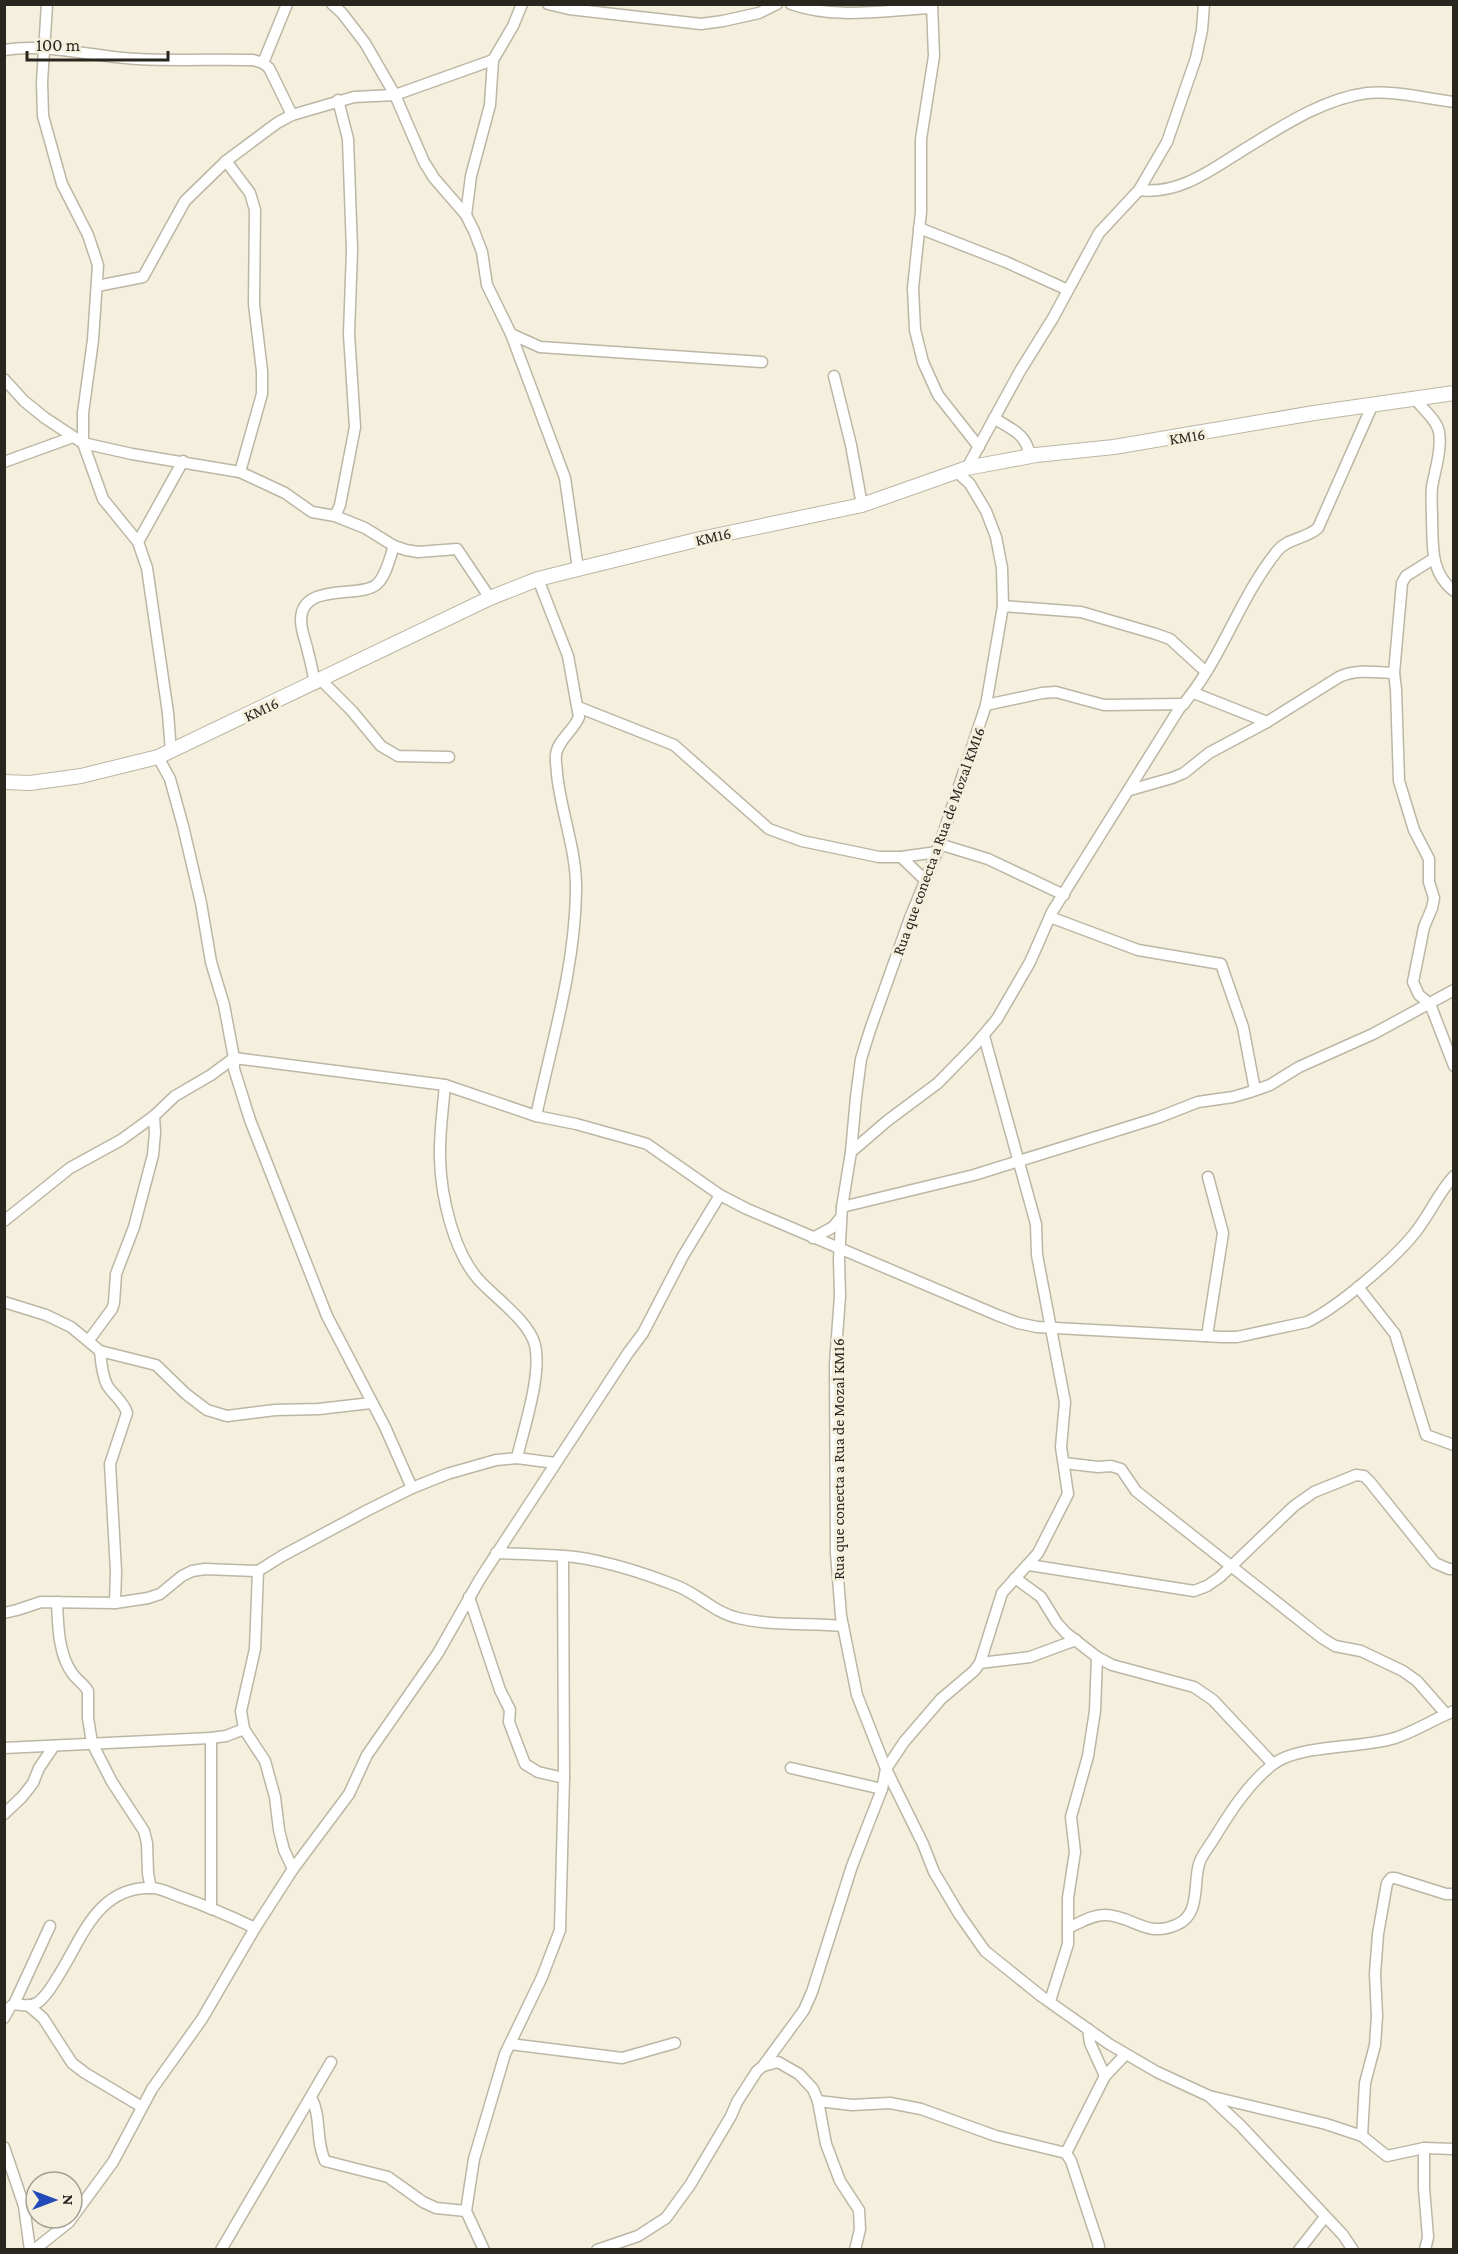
<svg xmlns="http://www.w3.org/2000/svg" width="1458" height="2254" font-family="'Crimson Pro',serif">
	<style>
		.lines { fill: none; stroke-linecap: round; stroke-linejoin: round }
		.minor-casing { stroke: #bcb6a5; stroke-width: 13 }
		.tertiary-casing { stroke: #bcb6a5; stroke-width: 16 }
		.minor { stroke: #fff; stroke-width: 10 }
		.tertiary { stroke: #fff; stroke-width: 14 }
		.labels { text-anchor: middle; stroke-width: 6; stroke-linejoin: round; paint-order: stroke }
		.street-label { font-size: 16px; fill: #292620; stroke: #f5efdd }
	</style>
	<rect width="100%" height="100%" fill="#f5efdd"/>
	<g class="lines">
		<defs>
			<g id="minor">
				<path d="M47,4L42,82L43,116L62,184L88,235L98,265L93,340L83,413V443L103,499L138,542L147,568L168,713L171,752"/>
				<path d="M332,4L342,13L365,43L395,95L424,162L434,178L466,215L474,231L482,252L487,285L511,334L565,478L578,569"/>
				<path d="M548,4L569,9L701,24L723,21L759,13L777,4"/>
				<path d="M791,4C836,20 885,10 932,8"/>
				<path d="M932,4L934,56L921,139V212L913,288L915,330L923,362L938,395L979,447"/>
				<path d="M4,50C49,43 93,57 138,59C176,61 215,59 253,60L263,63L269,68L292,115"/>
				<path d="M263,63L287,4"/>
				<path d="M226,161L250,193L255,210L254,304L262,371V394L240,472"/>
				<path d="M1139,190C1179,195 1211,170 1243,150C1281,127 1322,99 1367,93C1391,90 1429,99 1454,102"/>
				<path d="M466,215L471,176L490,105L493,60L513,26L522,4"/>
				<path d="M919,228L1006,262L1068,290"/>
				<path d="M97,286L143,277L185,201L226,161L277,123L292,115L354,97L395,95L493,60"/>
				<path d="M511,334L540,347L762,362"/>
				<path d="M834,376L851,445L862,505"/>
				<path d="M4,379L24,401L45,418L83,443L132,454L240,472L285,493L312,512L335,516L365,528L394,546L406,550L418,552L457,549L490,598"/>
				<path d="M1415,399C1422,408 1437,420 1439,432C1442,449 1435,470 1432,487C1431,498 1432,509 1432,519C1433,546 1430,573 1454,591"/>
				<path d="M994,418C1012,430 1026,433 1030,456"/>
				<path d="M4,462L73,437"/>
				<path d="M967,468L1020,371L1053,318L1099,233L1139,190L1167,142L1196,58L1202,30L1204,4"/>
				<path d="M957,472L970,484L986,511L996,537L1002,568L1003,606L986,705L937,852L910,918L870,1030L861,1059L856,1097L851,1152L842,1207L839,1259L840,1296L835,1364L836,1553L841,1616L857,1695L886,1769L923,1844L934,1872L959,1914L985,1951L1041,1996L1109,2044L1157,2072L1209,2096L1241,2126L1343,2235L1353,2250"/>
				<path d="M335,516L340,505L355,427L349,334L352,250L348,139L338,100"/>
				<path d="M138,542L183,461"/>
				<path d="M1433,559L1406,576L1402,583L1394,673L1396,689L1399,781L1414,830L1429,859V882L1434,898L1432,908L1424,927L1413,982L1419,995L1430,1004L1454,1066"/>
				<path d="M1003,606L1081,612L1156,634L1170,639L1206,672"/>
				<path d="M322,681L352,711L381,746L398,756L449,757"/>
				<path d="M315,684C313,673 311,663 308,652C306,641 301,632 301,620C301,581 362,599 377,584C386,576 390,557 394,546"/>
				<path d="M1194,693L1267,722"/>
				<path d="M986,705L1042,693L1056,692L1104,705L1184,704"/>
				<path d="M578,707L674,745L769,829L802,841L879,857H901L937,852"/>
				<path d="M158,757L170,779L183,826L201,903L211,962L224,1005L234,1058V1069L250,1120L327,1316L385,1427L412,1488"/>
				<path d="M1130,790L1172,778L1184,773L1209,753L1267,722L1339,677C1356,669 1375,672 1394,673"/>
				<path d="M939,844L988,859L1064,895"/>
				<path d="M901,857L926,881"/>
				<path d="M1050,917L1138,950L1221,964L1243,1027L1255,1090"/>
				<path d="M445,1085C443,1109 439,1135 440,1159C441,1196 453,1250 478,1279C494,1297 529,1321 535,1345C542,1375 524,1427 517,1458"/>
				<path d="M536,1116C552,1042 575,967 576,891C577,851 561,813 557,774C557,768 555,761 556,755C557,741 574,730 579,717L568,656L538,579"/>
				<path d="M851,1152L887,1121L938,1083L975,1045L997,1019L1030,962L1052,912L1179,709C1221,663 1238,599 1278,550C1288,538 1306,539 1318,528L1372,406"/>
				<path d="M842,1207L974,1175L1157,1118L1198,1102L1233,1097L1250,1092L1270,1085L1299,1067L1373,1034L1454,990"/>
				<path d="M4,1221L70,1168L121,1140L154,1116L175,1096L211,1075L234,1058L445,1085L536,1116L576,1124L637,1141L647,1144L720,1195L747,1209L997,1315L1018,1323L1037,1327L1222,1337H1237L1307,1322C1337,1308 1393,1260 1414,1234C1429,1216 1438,1193 1454,1176"/>
				<path d="M813,1238L833,1227L841,1217"/>
				<path d="M1358,1287L1395,1334L1426,1435L1454,1445"/>
				<path d="M4,1302L46,1315L71,1327L100,1351L156,1365L186,1394L207,1410L227,1416L275,1410L319,1409L371,1403"/>
				<path d="M1207,1336L1223,1233L1208,1177"/>
				<path d="M89,1340L112,1309L114,1303L116,1274L134,1227L153,1155L155,1133L154,1116"/>
				<path d="M100,1351C101,1362 102,1375 107,1385C113,1395 124,1402 127,1413L110,1464L116,1571L115,1603"/>
				<path d="M1064,1463L1098,1467L1111,1466L1121,1469L1136,1491L1322,1638L1335,1646L1361,1651L1403,1671L1417,1681L1446,1714"/>
				<path d="M496,1553C522,1554 549,1554 575,1557C610,1562 644,1573 677,1586C698,1594 715,1613 738,1618C772,1626 808,1623 843,1626"/>
				<path d="M1029,1565L1194,1591L1207,1586L1220,1577L1294,1506L1314,1492L1356,1475L1364,1476L1370,1482L1435,1563L1449,1569H1454"/>
				<path d="M1015,1578L1041,1597L1057,1623L1066,1633L1097,1657L1112,1665L1194,1687L1213,1700L1273,1764"/>
				<path d="M469,1597L500,1690L510,1710L509,1722L525,1764L538,1772L564,1778"/>
				<path d="M57,1602C58,1624 58,1653 72,1673C77,1680 84,1684 88,1691V1718L92,1743L112,1782L144,1831L147,1843L148,1874L151,1888"/>
				<path d="M4,1613L17,1610L41,1602L115,1603L148,1598L160,1594L182,1576L192,1571L205,1569L258,1571L282,1556L368,1510L412,1488L447,1474L496,1460L517,1458L555,1463"/>
				<path d="M980,1663L1002,1593L1038,1553L1068,1494L1061,1447L1065,1402L1037,1255L1036,1224L984,1036"/>
				<path d="M244,1729L241,1711L255,1649L258,1571"/>
				<path d="M211,1738V1909"/>
				<path d="M4,1748L211,1738L226,1736L244,1729L265,1761L275,1797L279,1830L284,1850L293,1869"/>
				<path d="M791,1768L882,1789"/>
				<path d="M4,1814L22,1797L33,1783L39,1768L54,1746"/>
				<path d="M1068,1928C1080,1923 1093,1914 1106,1915C1133,1916 1146,1938 1176,1925C1201,1915 1193,1884 1199,1864C1201,1856 1208,1848 1213,1840C1229,1814 1247,1785 1272,1765C1297,1744 1361,1749 1395,1738C1416,1731 1434,1719 1454,1711"/>
				<path d="M1050,2001L1068,1944V1898L1075,1852L1071,1817L1088,1756L1095,1711L1097,1657"/>
				<path d="M14,2004L50,1926"/>
				<path d="M29,2006L43,2018L72,2063L85,2073L142,2107"/>
				<path d="M4,2018L10,2007L14,2004C22,2005 30,2007 37,2003C46,1997 52,1986 57,1978C82,1940 96,1886 152,1888C160,1888 170,1893 178,1896C204,1905 230,1916 255,1928"/>
				<path d="M1088,2029L1090,2043L1105,2076"/>
				<path d="M510,2044L622,2058L675,2043"/>
				<path d="M763,2066L804,2010L812,1992L852,1866L882,1789L886,1769L904,1742L941,1699L974,1671L980,1663L1030,1657L1076,1640"/>
				<path d="M1209,2096L1326,2124L1362,2136L1387,2156L1424,2148L1454,2149"/>
				<path d="M311,2097C322,2117 315,2140 325,2161L388,2177L423,2202L436,2208L466,2211"/>
				<path d="M818,2101L852,2105L890,2103L921,2109L996,2136L1066,2153L1105,2076L1125,2055"/>
				<path d="M1362,2136L1365,2083L1375,2045L1377,2016L1375,1974L1378,1934L1387,1883L1391,1878H1395L1446,1894H1454"/>
				<path d="M4,2147L24,2206L30,2250"/>
				<path d="M1424,2148V2188L1428,2237L1425,2250"/>
				<path d="M1066,2153L1071,2161L1099,2246L1098,2250"/>
				<path d="M34,2250L69,2222L113,2162L152,2089L202,2019L255,1928L293,1869L349,1794L367,1755L438,1653L480,1579L628,1353L643,1333L683,1256L720,1195"/>
				<path d="M221,2250L331,2062"/>
				<path d="M484,2250L466,2211L474,2159L505,2054L542,1977L560,1930L564,1778L563,1556"/>
				<path d="M597,2250L638,2236L666,2218L690,2185L731,2116L737,2102L757,2071L763,2066L778,2062L799,2074L813,2089L818,2101L826,2144L840,2181L859,2210L860,2229L855,2250"/>
				<path d="M1299,2250L1325,2217"/>
			</g>
			<path id="tertiary" d="M4,782L30,783L81,776L158,757L490,598L538,579L578,569L700,539L862,505L967,468L1036,455L1114,447L1314,413L1454,393"/>
		</defs>
		<!-- minor casing -->
		<use href="#minor" class="minor-casing"/>
		<!-- tertiary casing -->
		<use href="#tertiary" class="tertiary-casing"/>
		<!-- minor -->
		<use href="#minor" class="minor"/>
		<!-- tertiary -->
		<use href="#tertiary" class="tertiary"/>
	</g>
	<g class="labels">
		<!-- street labels -->
		<g class="street-label">
			<text transform="translate(1187 436) rotate(-9)" y="6">KM16</text>
			<text transform="translate(713 536) rotate(-13)" y="6">KM16</text>
			<text transform="translate(261 709) rotate(-25)" y="6">KM16</text>
			<text transform="translate(938 841) rotate(-70)" y="6">Rua que conecta a Rua de Mozal KM16</text>
			<text transform="translate(838 1459) rotate(-90)" y="6">Rua que conecta a Rua de Mozal KM16</text>
		</g>
	</g>
	<!-- border -->
	<rect width="1458" height="2254" fill="none" stroke="#292620" stroke-width="12"/>
	<!-- north arrow -->
	<g transform="translate(54 2200) rotate(90)"><circle r="28" fill="#f5efdd" stroke="#a39f91" stroke-width="1.5"/>
	<path d="M0-4.5L10 22L0 15L-10 22Z" fill="#244ab9"/>
	<text y="-9" font-size="16" font-weight="bold" text-anchor="middle" fill="#292620">N</text>
	</g>
	<!-- scale -->
	<path d="M27 51v9h141v-9" fill="none" stroke="#292620" stroke-width="3"/>
	<text x="36" y="51" font-size="18" fill="#292620" stroke="#f5efdd" stroke-width="4.5" paint-order="stroke">100 m</text>
</svg>
